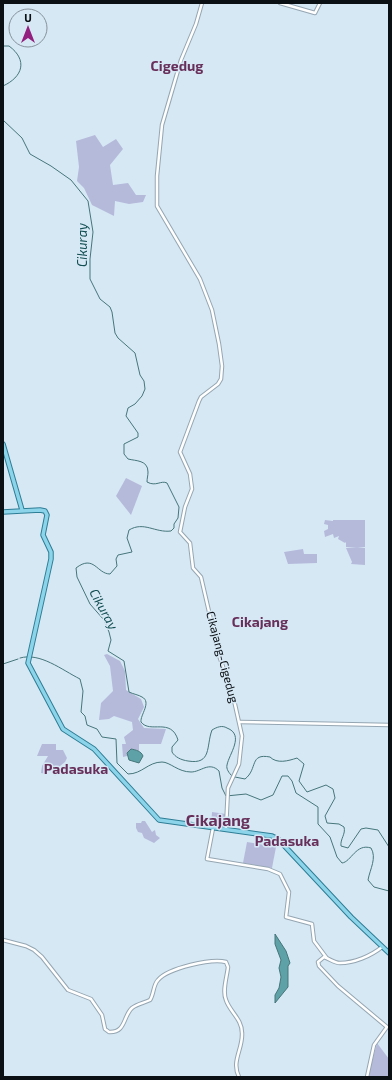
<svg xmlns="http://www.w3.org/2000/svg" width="392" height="1080" font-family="'Exo 2',sans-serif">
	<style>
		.green { fill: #b5badb }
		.water { fill: #5ea1a6; stroke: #45767a }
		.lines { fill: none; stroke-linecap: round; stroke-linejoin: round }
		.stream { stroke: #45767a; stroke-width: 1 }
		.minor-casing { stroke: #95a6b2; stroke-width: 4.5 }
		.major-casing { stroke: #2d7d95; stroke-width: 5.5 }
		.minor { stroke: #fff; stroke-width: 2.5 }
		.major { stroke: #8cd4e9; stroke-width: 3.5 }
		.labels { text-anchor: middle; stroke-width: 3; stroke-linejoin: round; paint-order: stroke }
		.street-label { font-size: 12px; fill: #0a1014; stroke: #d7e8f5 }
		.water-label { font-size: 13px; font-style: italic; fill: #134f53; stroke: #d7e8f5 }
		.quarter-label { font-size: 14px; font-weight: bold; fill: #672f5a; stroke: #d7e8f5 }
		.district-label { font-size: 16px; font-weight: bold; fill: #672f5a; stroke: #d7e8f5 }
	</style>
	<rect width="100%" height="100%" fill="#d7e8f5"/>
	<!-- green -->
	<g class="green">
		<path d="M95,135L103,147L116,139L123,149L110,165L113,185L128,183L136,195H146L143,202L129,204L115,201L114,216L92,205L84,188L77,181L79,167L76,141Z"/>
		<path d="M126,478L142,486L131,515L116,496Z"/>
		<path d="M325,520L333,521V520H365V547H346V542L345,543L338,539L339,536L334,538L333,534L325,537L324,531L328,529V525L324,524Z"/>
		<path d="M357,547L365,548V565L351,564L352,562L346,548Z"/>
		<path d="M303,549L304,554H317V563L288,564L284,552Z"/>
		<path d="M107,654L120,661L125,671L126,690L141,699L144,707L138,719L144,728L166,729L161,744H139V751L131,749L127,753V756L123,757L122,744H126L124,737L133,730L132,722L114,716L109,719L99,720L101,703L113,691L110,666L104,655Z"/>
		<path d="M42,744H56V750H63L67,758L65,762L60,766L59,772L55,776L51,768L47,774L41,773L42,766L48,756H37Z"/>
		<path d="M212,812L226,814L224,827L211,826Z"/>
		<path d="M142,821H145L152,832L155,830L156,835L160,838L154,843L144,838L142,833L138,832L136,828V823H141Z"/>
		<path d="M247,842L276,847L272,868L243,863Z"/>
		<path d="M377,1043L389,1059V1077H368Z"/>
	</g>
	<!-- water -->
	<g class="water">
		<path d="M131,749C136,750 141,751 143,756L139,763L129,760L127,753Z"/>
		<path d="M275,934L286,951L290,963L288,966V987L275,1003V995L279,988L281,977L279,968L281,960L275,944Z"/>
	</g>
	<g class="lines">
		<!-- stream -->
		<g class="stream">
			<path d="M3,46H9C28,60 23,77 3,86"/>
			<path d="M3,120L22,138L30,154L51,166L71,180L88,201L93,232L90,259V279L100,299L110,307L112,312L115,333L118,338L135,353L140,375L144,381L145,389L142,396L135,404L128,408L126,416L138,433V437L124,444V454L128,459C136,461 148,460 148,472C148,476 147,478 147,482C156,487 161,480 167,483L179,507L178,518L174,524V528L171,531C155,533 144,521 129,530L127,538L132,552L118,555L116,559L117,566L110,574C97,574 94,554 76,568L77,577L90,604L104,620L109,632L111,640L108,651L124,661L129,692C133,694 139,695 142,697C152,702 140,715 141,722C150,734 171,717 178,740L172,747V752C175,757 181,760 188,761C212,765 206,746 212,730C217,727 222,725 227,728C245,735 229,754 227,765C226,769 229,773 232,776"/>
			<path d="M20,658C40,652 62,670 80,679L83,691L81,712L85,716L87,725L97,729L102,737L116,739L117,763L128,774C142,774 148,762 162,762C170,762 178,772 191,772C201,772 209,761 219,771L222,788L226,796L246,794L261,800L273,795L282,776H288L292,781L296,793L318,807V824L330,837L337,857L342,863C351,862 356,843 371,848C377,858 370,869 368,880L374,887L389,891"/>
			<path d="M3,664L18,659"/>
			<path d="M235,777L245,779C258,769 249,753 270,757C277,764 288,761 297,758L304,764L299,781L307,792L326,785L333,789L335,798L325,816L327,823L339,824L344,827C346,834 340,839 341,846L348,848L361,829L366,828L378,830L389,847"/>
		</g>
		<defs>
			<g id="minor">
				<path d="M202,3L196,24L181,60L162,125L157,176V206L200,279L212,310L219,344L222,366L221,379L218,384L201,397L199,401L180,452L190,474L192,489L185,507L180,532L190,543L193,568L201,577L219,655L234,700L242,736L239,764L228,788L226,829"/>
				<path d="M280,3L315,13L320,3"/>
				<path d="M240,722L389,725"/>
				<path d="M213,828L207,859L268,869L280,874L289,892L286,917L312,924L314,941L326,957"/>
				<path d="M3,940L26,946L34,950L42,957L68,990L91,999L102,1015L105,1029L109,1032C126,1033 123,1016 132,1008C137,1004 144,1003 150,1000C154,994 153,985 158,980C168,968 212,958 226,962L228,967C227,977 222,991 226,1000C230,1012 242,1019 242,1033C243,1049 231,1061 239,1077"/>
				<path d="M367,1077L374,1045L387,1027L338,986L319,966L318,962L324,957C330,959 334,963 340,963C354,963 371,956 382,947"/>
			</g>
			<g id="major">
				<path d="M3,444L22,510"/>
				<path d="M3,512L40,510L45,511L47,515L43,535L51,552V559L28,663L63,729L94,749L159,820L272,836L278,839L351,917L389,953"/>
			</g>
		</defs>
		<!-- minor casing -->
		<use href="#minor" class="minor-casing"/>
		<!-- major casing -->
		<use href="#major" class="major-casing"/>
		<!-- minor -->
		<use href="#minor" class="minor"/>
		<!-- major -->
		<use href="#major" class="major"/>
	</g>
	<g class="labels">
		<!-- street labels -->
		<g class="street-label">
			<text transform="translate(222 657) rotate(75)" y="4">Cikajang-Cigedug</text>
		</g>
		<!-- water labels -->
		<g class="water-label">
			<text transform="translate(82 245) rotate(-90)" y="5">Cikuray</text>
			<text transform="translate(104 609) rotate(61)" y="5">Cikuray</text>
		</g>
		<!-- quarter labels -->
		<g class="quarter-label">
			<text x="177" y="71">Cigedug</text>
			<text x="260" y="627">Cikajang</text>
			<text x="76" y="774">Padasuka</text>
			<text x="287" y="846">Padasuka</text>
		</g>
		<!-- district labels -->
		<g class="district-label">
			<text x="218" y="826">Cikajang</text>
		</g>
	</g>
	<!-- border -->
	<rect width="392" height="1080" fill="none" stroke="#0a1014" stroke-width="8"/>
	<!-- north arrow -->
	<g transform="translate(28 28)"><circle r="19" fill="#d7e8f5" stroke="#85929b"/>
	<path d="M0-3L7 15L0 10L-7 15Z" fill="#931f7e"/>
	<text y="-6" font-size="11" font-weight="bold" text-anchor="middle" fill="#0a1014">U</text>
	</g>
</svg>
